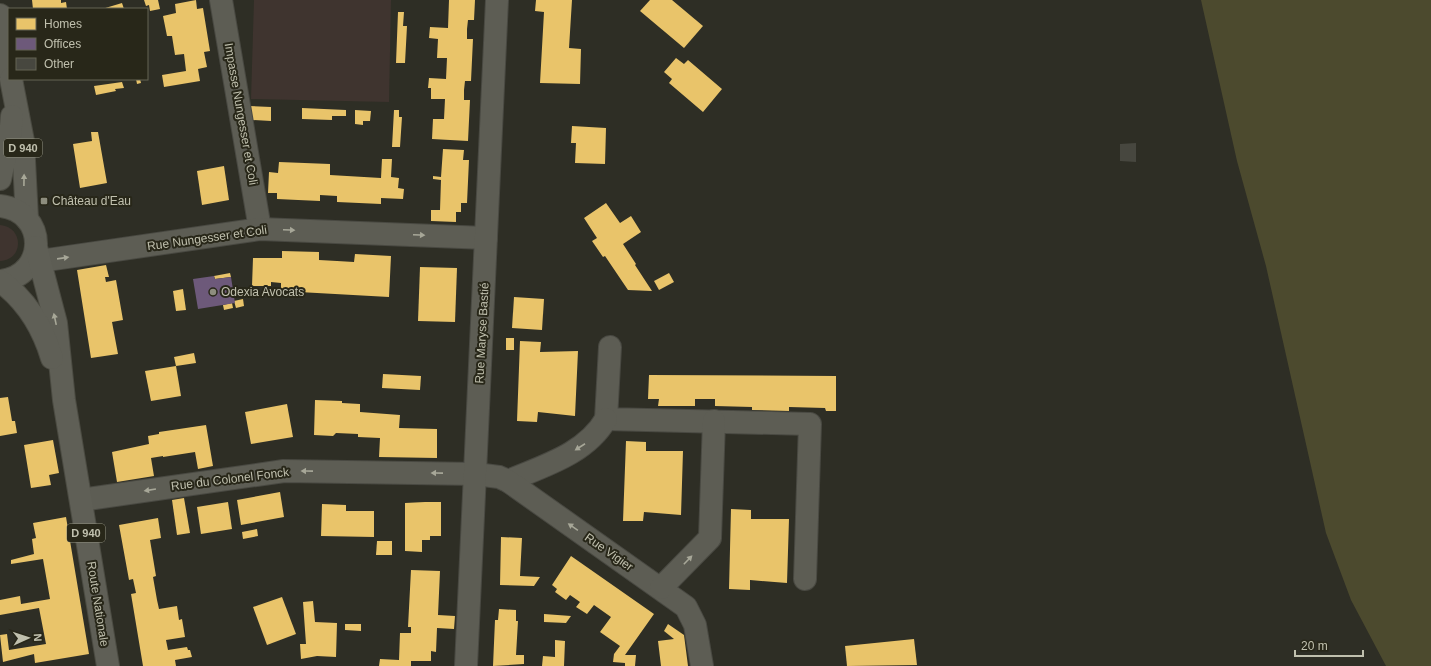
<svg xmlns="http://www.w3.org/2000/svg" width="1431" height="666" font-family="Arial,sans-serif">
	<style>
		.green { fill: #3f342f }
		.water { fill: #4c4a2e }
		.homes { fill: #e9c46a }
		.offices { fill: #6d597a }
		.building { fill: #47473f }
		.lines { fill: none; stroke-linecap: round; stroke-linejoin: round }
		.street-casing { stroke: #494942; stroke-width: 24 }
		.primary-casing { stroke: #4b4b42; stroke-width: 24 }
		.street { stroke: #5d5d54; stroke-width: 22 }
		.primary { stroke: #5f5f56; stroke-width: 22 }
		.oneway { fill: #a8a898 }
		.oneway2 { fill: #a7a798 }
		.poi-dot { fill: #8d8d7e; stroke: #282719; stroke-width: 1.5 }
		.labels { text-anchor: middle; stroke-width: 4; stroke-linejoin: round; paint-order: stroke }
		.shield { fill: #282719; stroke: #929281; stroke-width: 1 }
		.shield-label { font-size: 11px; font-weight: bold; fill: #c0c0ae }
		.street-label { font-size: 12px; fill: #c0c0ae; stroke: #282719 }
		.poi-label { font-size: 12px; fill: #c0c0ae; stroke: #282719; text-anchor: start }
	</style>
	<rect width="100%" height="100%" fill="#2e2e25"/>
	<!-- green -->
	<g class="green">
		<path d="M254,0H391L389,102L251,99Z"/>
		<path d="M0,225C24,227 24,260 0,261Z"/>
	</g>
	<!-- water -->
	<path class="water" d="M1201,0H1431V666H1386L1351,600L1326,533L1266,266L1237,161Z"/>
	<!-- homes -->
	<g class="homes">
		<path d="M32,0H61V3L66,2L67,9H33Z"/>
		<path d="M144,0H158L160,9L150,11L149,5L146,6Z"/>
		<path d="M196,0L197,9L203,8L210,51L204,52L207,67L198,69L200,81L164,87L162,75L186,71L184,54L175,55L172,36H167L163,16L176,13L175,4Z"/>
		<path d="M449,0H475L474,20H468L467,29V39H473L471,81H465L464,90V100H470L468,141L432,139L433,119H444L445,99H431V88H428L429,78L446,79L447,58H437L438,39L429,38L430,27L448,28Z"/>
		<path d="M536,0H572L569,48L581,49L580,84L540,83L544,12L535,11Z"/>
		<path d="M650,0H672L703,26L684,48L640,11Z"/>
		<path d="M122,3L124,9H102Z"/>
		<path d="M398,12H404L403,26H407L405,63H396Z"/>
		<path d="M676,58L684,64L688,60L722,89L703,112L669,83L672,79L664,72Z"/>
		<path d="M136,79H140L141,83L137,84Z"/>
		<path d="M122,82L124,88L115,89L116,91L96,95L94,86Z"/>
		<path d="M249,106L271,107V121L252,120Z"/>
		<path d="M302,108L346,110V116H332V120L302,119Z"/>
		<path d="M355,110L371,111L370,121H363V125L355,124Z"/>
		<path d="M394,110H399V117H402L400,147H392Z"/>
		<path d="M572,126L606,128L605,164L575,163L576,143H571Z"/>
		<path d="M91,132H98L107,183L80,188L73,144L92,141Z"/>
		<path d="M443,149L464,150L463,160H469L467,203H461V212H456V222L431,221V210H440L441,180L433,179V176L441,177Z"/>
		<path d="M382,159H392L391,177L399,178L398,188L404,189L403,199L381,198V204L337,202V196L320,195V201L298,200L277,199V193H268L269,172L278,173L279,162L330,164V175L381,178Z"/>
		<path d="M224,166L229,200L202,205L197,171Z"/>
		<path d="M606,203L620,223L631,216L641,232L623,244L636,264L635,265L652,291L628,290L605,256L603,257L592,241L597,238L584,218Z"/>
		<path d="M282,251L319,252V260L337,261L354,262L355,254L391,256L389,297L281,291V283L271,282V286H252L253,258H282Z"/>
		<path d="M106,265L109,277H105L106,282L116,280L123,320L112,322L118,354L91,358L77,270Z"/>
		<path d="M420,267L457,268L455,322L418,321Z"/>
		<path d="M230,273L231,277L215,279L214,276Z"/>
		<path d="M669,273L674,282L659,290L654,281Z"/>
		<path d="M183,289L186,310L176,311L173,291Z"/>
		<path d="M514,297L544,299L542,330L512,328Z"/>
		<path d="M243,299L244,306L236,308L234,301Z"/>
		<path d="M232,303L233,308L224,310L223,305Z"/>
		<rect x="506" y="338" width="8" height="12"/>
		<path d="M520,341L541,342L540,352L578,351L575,416L538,412L537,422L517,421Z"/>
		<path d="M194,353L196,363L176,366L174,357Z"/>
		<path d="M176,366L181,396L151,401L145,371Z"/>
		<path d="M383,374L421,376L420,390L382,388Z"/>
		<path d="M649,375L836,376V411H826L825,408L789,407V411L752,410V407L715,406V399H695V406H658L659,399H648Z"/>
		<path d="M8,397L12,421H15L17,433L0,436V398Z"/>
		<path d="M315,400L342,401V403L360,404V412L400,415L399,428L437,429V458L379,457L380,438L358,437V434L336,433L333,436L314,435Z"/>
		<path d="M287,404L293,437L251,444L245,412Z"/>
		<path d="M206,425L213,466L198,469L195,452L163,457V456L151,458L154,476L117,482L112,452L149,444L148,436L159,434V432Z"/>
		<path d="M53,440L59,473L49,475L51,485L31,488L24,445Z"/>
		<path d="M626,441L646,442V451H683L681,515L644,512L643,521H623Z"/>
		<path d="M280,492L284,517L241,525L237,500Z"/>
		<path d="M184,498L190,533L177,535L172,500Z"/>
		<path d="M228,502L232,529L201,534L197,507Z"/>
		<path d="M425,502H441V536H430V540H422V552L405,551V503Z"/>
		<path d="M322,504L346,505V511H374V537L321,536Z"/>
		<path d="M731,509L751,510V519H789L787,583L750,580V590L729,589Z"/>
		<path d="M66,517L89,654L35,663L34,654L3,662L0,635L7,634L9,650L46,644L39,608L0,615V600L20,596L21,604L50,599L43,559L11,564V560L34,554L32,539L36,538L33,523Z"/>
		<path d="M158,518L161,538L150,540L156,576L153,577L157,600L159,609L177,606L179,620L182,619L185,637L166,640L168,650L187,647L188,650H190L192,657L175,660L176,666H143L131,594L136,593L133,579L129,580L119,525Z"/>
		<path d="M257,529L258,536L243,539L242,532Z"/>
		<path d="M501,537L522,538L520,576L540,577L534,586L500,585Z"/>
		<path d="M377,541H392V555H376Z"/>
		<path d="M571,556L654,614L625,655H636L635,666H625V663L613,662L614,654L620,646L600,632L611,617L594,605L587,614L576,607L580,602L570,595L566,600L555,592L557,589L552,585Z"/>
		<path d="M411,570L440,571L438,615L455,616L454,629L437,628L436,652L431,651V661H411V666H379L380,659L399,660L400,633H411V627H408Z"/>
		<path d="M282,597L296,634L267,645L253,607Z"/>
		<path d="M313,601L315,622L337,623L336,657L317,656L301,659L300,644H306L303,602Z"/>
		<path d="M499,609L516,610V621H518L516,655H524V664L493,666L495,620H498Z"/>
		<path d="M544,614L571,616L566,623L544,622Z"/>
		<path d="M345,624H361V631L345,630Z"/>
		<path d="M668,624L684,635L688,666H661L658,641L674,639L664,631Z"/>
		<path d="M914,639L917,665L847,666L845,646Z"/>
		<path d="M555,640L565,641L564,666H542L543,656L555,657Z"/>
	</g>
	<!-- offices -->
	<path class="offices" d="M214,276L215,279L231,277L235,303L198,309L193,279Z"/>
	<!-- building -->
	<path class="building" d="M1136,143V162L1120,161V144Z"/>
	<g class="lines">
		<defs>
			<g id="street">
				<path d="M221,0L260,229"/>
				<path d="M26,269L47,260L260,229L486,238"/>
				<path d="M610,347L606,419L810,424L805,579"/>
				<path d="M508,481C543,466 586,454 606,419"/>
				<path d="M81,500L284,471L476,474L499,477L508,481L686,607L695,625L702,666"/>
				<path d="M661,588L710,538L714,421"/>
				<path d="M466,666L497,0"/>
			</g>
			<g id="primary">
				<path d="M0,15L9,70"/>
				<path d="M11,79L23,141L27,219"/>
				<path d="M0,179L10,136L12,116"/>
				<path d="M0,206C48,211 48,276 0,281"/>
				<path d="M36,247L56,323L64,400L108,666"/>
				<path d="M0,281C26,300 43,328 52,358"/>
			</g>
		</defs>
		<!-- street casing -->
		<use href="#street" class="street-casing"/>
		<!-- primary casing -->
		<use href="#primary" class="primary-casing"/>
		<!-- street -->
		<use href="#street" class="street"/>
		<!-- primary -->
		<use href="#primary" class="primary"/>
	</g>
	<!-- one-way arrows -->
	<defs><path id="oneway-solid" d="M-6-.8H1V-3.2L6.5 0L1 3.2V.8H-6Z"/></defs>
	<g class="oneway">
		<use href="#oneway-solid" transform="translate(24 180) rotate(-89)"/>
		<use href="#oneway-solid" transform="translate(55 319) rotate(-102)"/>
	</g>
	<g class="oneway2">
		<use href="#oneway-solid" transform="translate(289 230) rotate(2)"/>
		<use href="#oneway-solid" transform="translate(419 235) rotate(3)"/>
		<use href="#oneway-solid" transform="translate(63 258) rotate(-8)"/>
		<use href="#oneway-solid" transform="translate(580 447) rotate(147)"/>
		<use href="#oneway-solid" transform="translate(307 471) rotate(-179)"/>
		<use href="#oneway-solid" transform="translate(437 473) rotate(-179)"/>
		<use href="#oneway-solid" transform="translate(150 490) rotate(171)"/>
		<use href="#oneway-solid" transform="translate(573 527) rotate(-145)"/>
		<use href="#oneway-solid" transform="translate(688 560) rotate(-46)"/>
	</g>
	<!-- markers -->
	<g class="poi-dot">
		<rect x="40" y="197" width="8" height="8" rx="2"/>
		<circle cx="213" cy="292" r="4"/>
	</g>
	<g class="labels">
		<!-- shield labels -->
		<g class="shield">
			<rect x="4" y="139" width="38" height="18" rx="3"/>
			<rect x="67" y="524" width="38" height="18" rx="3"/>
		</g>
		<g class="shield-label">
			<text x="23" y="152">D 940</text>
			<text x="86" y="537">D 940</text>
		</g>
		<!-- street labels -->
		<g class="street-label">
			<text transform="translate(241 114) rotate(80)" y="4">Impasse Nungesser et Coli</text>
			<text transform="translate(207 238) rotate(-8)" y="4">Rue Nungesser et Coli</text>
			<text transform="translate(482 333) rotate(-87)" y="4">Rue Maryse Bastié</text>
			<text transform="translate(230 479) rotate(-7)" y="4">Rue du Colonel Fonck</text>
			<text transform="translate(609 552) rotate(35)" y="4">Rue Vigier</text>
			<text transform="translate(98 604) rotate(81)" y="4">Route Nationale</text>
		</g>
		<!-- poi labels -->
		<g class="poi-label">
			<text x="52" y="205">Château d'Eau</text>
			<text x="221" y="296">Odexia Avocats</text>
		</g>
	</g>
	<!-- legend -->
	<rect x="8" y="8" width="140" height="72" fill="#282719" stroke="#656455"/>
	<rect x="16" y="18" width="20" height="12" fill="#e9c46a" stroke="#656455"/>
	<text x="44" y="28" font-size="12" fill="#c0c0ae">Homes</text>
	<rect x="16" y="38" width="20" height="12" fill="#6d597a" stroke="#656455"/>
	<text x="44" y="48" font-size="12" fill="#c0c0ae">Offices</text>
	<rect x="16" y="58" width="20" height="12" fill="#47473f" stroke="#656455"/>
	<text x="44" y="68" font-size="12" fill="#c0c0ae">Other</text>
	<!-- north arrow -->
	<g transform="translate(28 638) rotate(87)" stroke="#282719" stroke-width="3" paint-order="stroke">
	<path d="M0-3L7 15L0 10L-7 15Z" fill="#c0c0ae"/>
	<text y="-6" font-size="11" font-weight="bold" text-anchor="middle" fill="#c0c0ae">N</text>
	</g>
	<!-- scale -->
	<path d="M1295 650v6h68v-6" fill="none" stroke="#c0c0ae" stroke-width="2"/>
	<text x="1301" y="650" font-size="12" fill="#c0c0ae" stroke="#282719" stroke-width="3" paint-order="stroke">20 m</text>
</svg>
